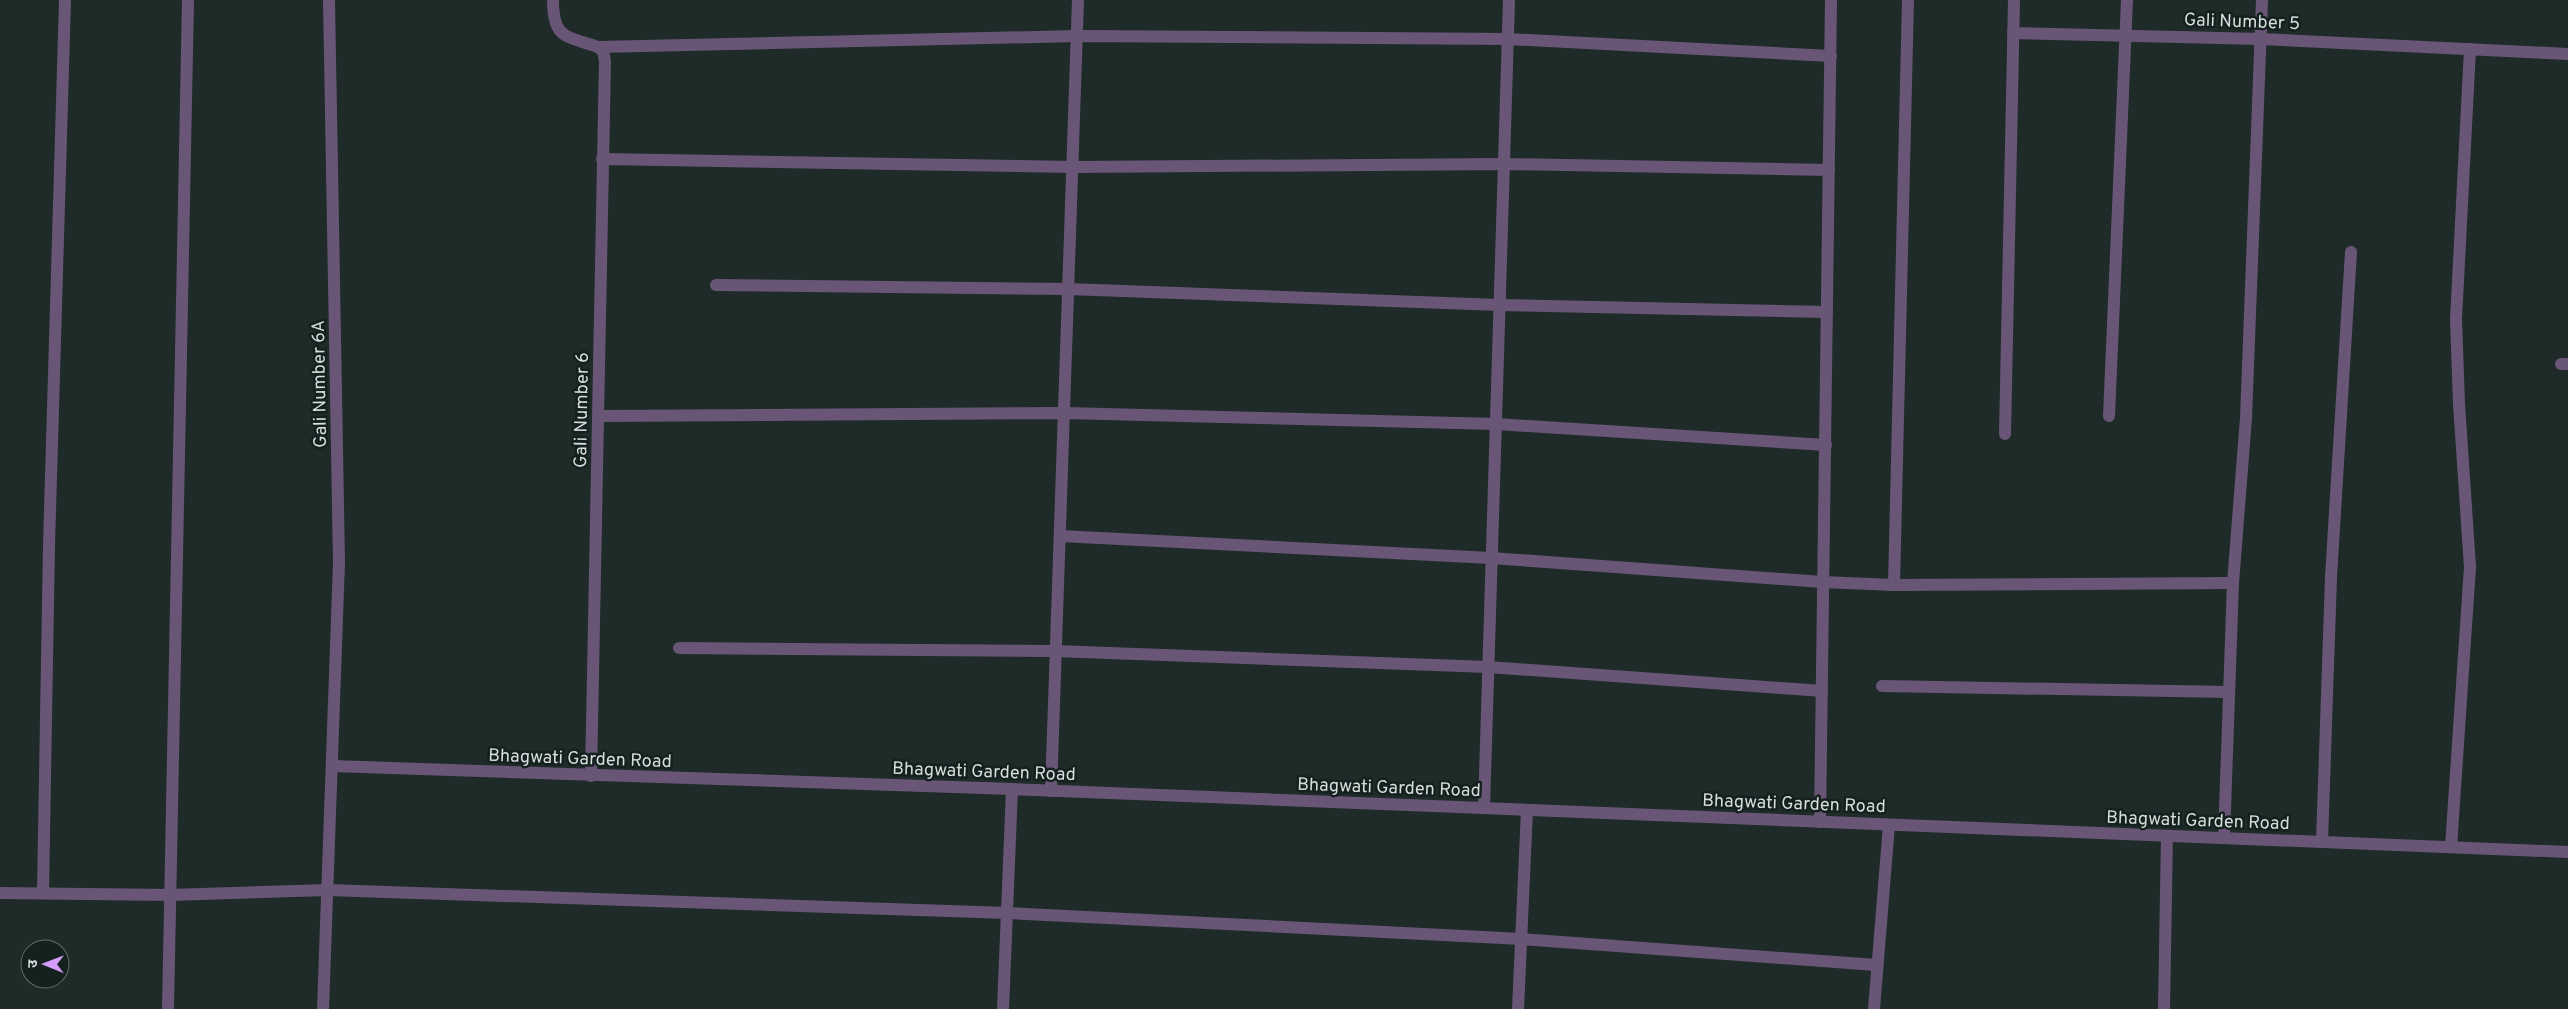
<svg xmlns="http://www.w3.org/2000/svg" width="2568" height="1009" font-family="Overpass,'Noto Sans Devanagari',sans-serif">
	<style>
		.lines { fill: none; stroke-linecap: round; stroke-linejoin: round }
		.minor { stroke: #695676; stroke-width: 12 }
		.labels { text-anchor: middle; stroke-width: 5; stroke-linejoin: round; paint-order: stroke }
		.street-label { font-size: 18px; fill: #d6dedd; stroke: #14211f }
	</style>
	<rect width="100%" height="100%" fill="#1e2b28"/>
	<g class="lines">
		<!-- minor -->
		<g class="minor">
			<path d="M553,0C553,39 566,36 598,47L1077,36L1508,39L1831,56"/>
			<path d="M2013,33L2261,39L2568,54"/>
			<path d="M602,159L1073,167L1504,164L1829,170"/>
			<path d="M716,285L1068,289L1499,305L1827,312"/>
			<path d="M2561,364H2568"/>
			<path d="M599,416L1065,413L1496,424L1826,445"/>
			<path d="M2109,416L2127,0"/>
			<path d="M2005,434L2014,0"/>
			<path d="M1060,536L1491,558L1823,582L1894,585L2233,583"/>
			<path d="M1894,585L1908,0"/>
			<path d="M679,648L1055,651L1488,667L1822,691"/>
			<path d="M1882,686L2229,692"/>
			<path d="M332,766L1012,789L2568,852"/>
			<path d="M591,776L605,61L603,51L598,47"/>
			<path d="M1051,791L1078,0"/>
			<path d="M1484,808L1509,0"/>
			<path d="M1820,822L1831,0"/>
			<path d="M2224,838L2233,583L2246,418L2262,0"/>
			<path d="M2322,842L2331,577L2351,252"/>
			<path d="M2451,847L2470,567L2459,404L2456,319L2470,49"/>
			<path d="M0,893L170,895L328,890L1008,913L1522,939L1876,965"/>
			<path d="M43,893L49,545L65,0"/>
			<path d="M168,1009L188,0"/>
			<path d="M323,1009L339,562L329,0"/>
			<path d="M1003,1009L1012,789"/>
			<path d="M1518,1009L1527,810"/>
			<path d="M1874,1009L1889,825"/>
			<path d="M2164,1009L2167,836"/>
		</g>
	</g>
	<g class="labels">
		<!-- street labels -->
		<g class="street-label">
			<text transform="translate(2242 21) rotate(2)" y="6">Gali Number 5</text>
			<text transform="translate(319 384) rotate(-91)" y="6">Gali Number 6A</text>
			<text transform="translate(581 410) rotate(-89)" y="6">Gali Number 6</text>
			<text transform="translate(580 758) rotate(2)" y="6">Bhagwati Garden Road</text>
			<text transform="translate(984 771) rotate(2)" y="6">Bhagwati Garden Road</text>
			<text transform="translate(1389 787) rotate(2)" y="6">Bhagwati Garden Road</text>
			<text transform="translate(1794 803) rotate(2)" y="6">Bhagwati Garden Road</text>
			<text transform="translate(2198 820) rotate(2)" y="6">Bhagwati Garden Road</text>
		</g>
	</g>
	<!-- north arrow -->
	<g transform="translate(45 964) rotate(271)"><circle r="24" fill="#14211f" stroke="#626d6b"/>
	<path d="M0-4L9 19L0 12L-9 19Z" fill="#d49cfb"/>
	<text y="-8" font-size="14" font-weight="bold" text-anchor="middle" fill="#d6dedd">उ</text>
	</g>
</svg>
